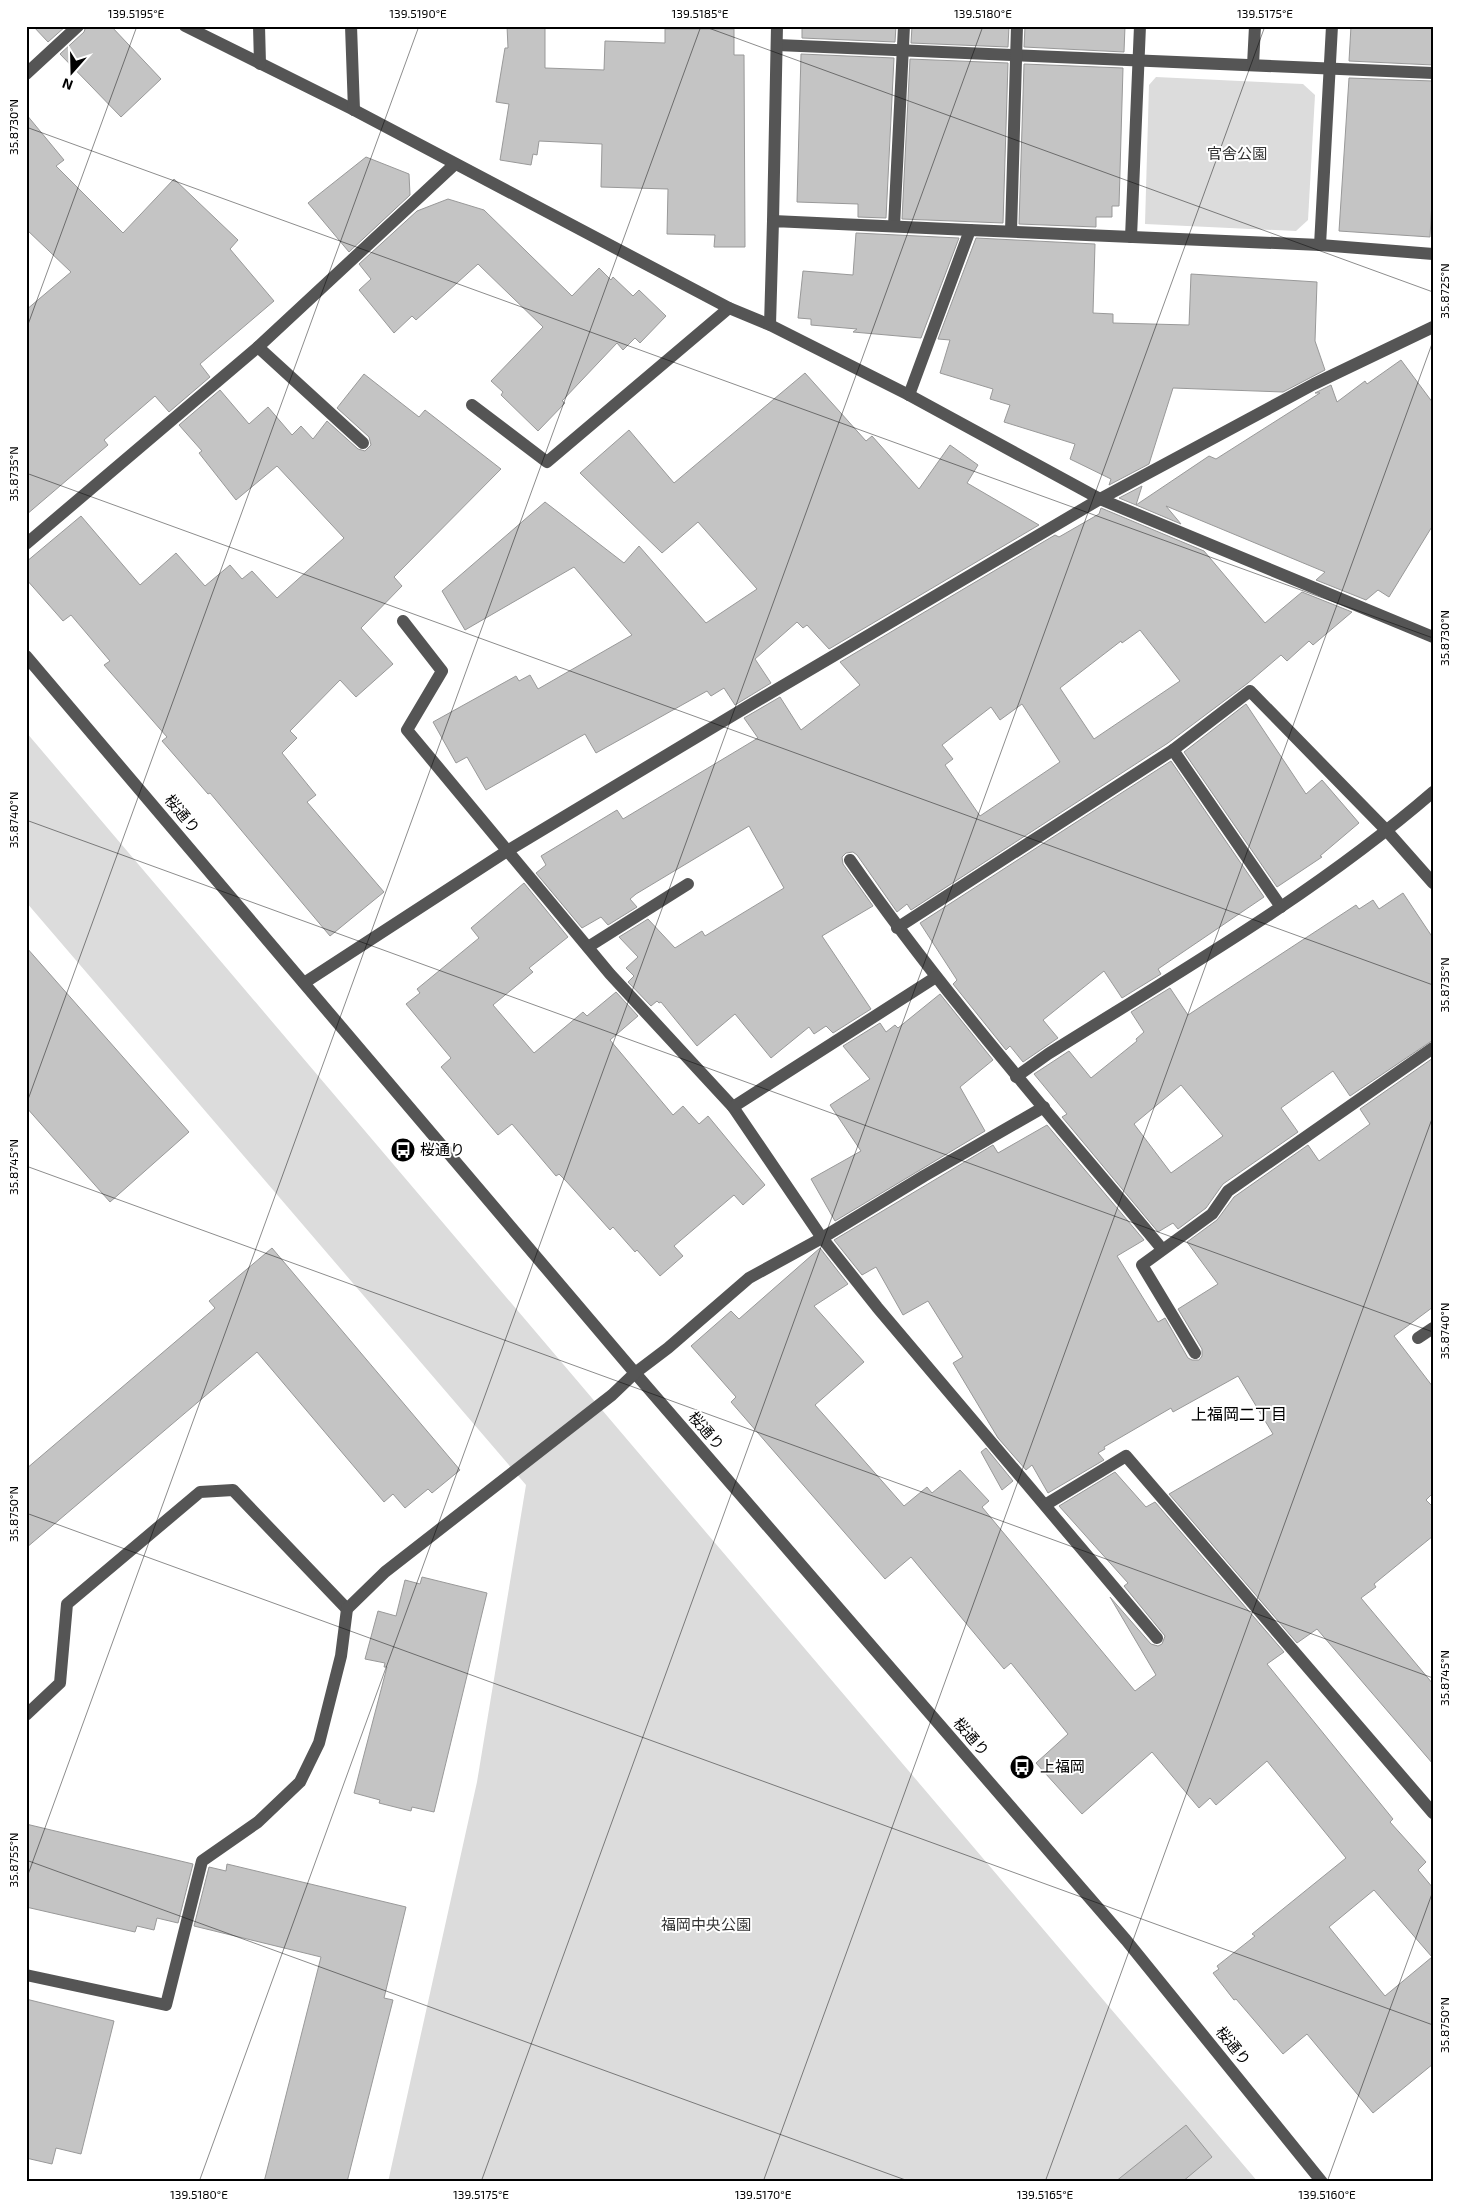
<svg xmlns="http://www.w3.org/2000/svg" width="1459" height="2208" font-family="'Exo 2','Noto Sans JP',sans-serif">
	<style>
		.green { fill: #dcdcdc }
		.building { fill: #c4c4c4; stroke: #999; fill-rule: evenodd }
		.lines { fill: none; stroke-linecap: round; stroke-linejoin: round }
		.minor { stroke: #555; stroke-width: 12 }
		.ticks { fill: none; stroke: #000; stroke-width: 1; stroke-opacity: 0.45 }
		.labels { text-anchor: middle; stroke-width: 4; stroke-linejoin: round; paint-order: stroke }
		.park-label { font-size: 15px; fill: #333; stroke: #fff }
		.street-label { font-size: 15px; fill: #000; stroke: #fff }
		.poi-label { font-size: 15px; fill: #000; stroke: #fff; text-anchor: start }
		.neighbourhood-label { font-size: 16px; fill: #000; stroke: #fff }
		.neatline { fill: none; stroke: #000; stroke-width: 2 }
		.ticks-label { font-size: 12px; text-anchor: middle; fill: #000 }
	</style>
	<rect width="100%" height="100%" fill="#fff"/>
	<!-- green -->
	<g class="green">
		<path d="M1156,77L1303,84L1315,95L1308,220L1296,231L1145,224L1149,85Z"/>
		<path d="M26,732L1258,2182H388L477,1782L526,1485L26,902Z"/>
	</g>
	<!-- building -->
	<g class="building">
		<path d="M33,26H66L48,42Z"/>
		<path d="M86,26H111L161,79L121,117L60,54L84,32Z"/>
		<path d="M507,26H545V68L604,70L605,41L665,43V29H734V55H744L745,247H714L715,235L667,234L668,189L601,187L602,144L539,141L537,155L533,154L531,165L500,160L509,104L496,102L505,48H508Z"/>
		<path d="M802,26H896L895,42L802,38Z"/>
		<path d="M912,26H1009L1008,47L911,43Z"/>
		<path d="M1025,26H1125L1124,52L1024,47Z"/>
		<path d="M1351,26H1433V65L1349,61Z"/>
		<path d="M801,54L894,58L886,218L858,217V204L797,202Z"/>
		<path d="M910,59L1008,63L1003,223L902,219Z"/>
		<path d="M1024,64L1123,68L1119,206H1112V217H1096V227L1019,224Z"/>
		<path d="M1349,78L1433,81V184L1430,237L1339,231Z"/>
		<path d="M26,114L64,160L56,166L123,233L174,179L238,240L230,249L274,301L200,364L210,377L169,412L155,396L104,440L108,445L26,515V310L71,272L26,229Z"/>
		<path d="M366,157L409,174L410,195L349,252L308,203Z"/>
		<path d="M448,199L484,210L572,296L599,268L611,280L613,277L633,296L639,290L666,316L640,343L635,338L623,350L617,343L562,401L565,403L538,431L501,395L503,392L491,381L543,327L478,264L416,320L412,316L394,333L359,290L371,279L359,264L417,211Z"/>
		<path d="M856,233L959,238L921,338L853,332L857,329L811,325V319L798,318L803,271L853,275Z"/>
		<path d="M976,238L1095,244L1093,313L1113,314V323L1189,325L1191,274L1317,282L1315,341L1325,370L1283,392L1173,388L1149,464L1109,485L1111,479L1070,459L1075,444L1004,422L1010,405L990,399L993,389L940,373L950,340L938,339Z"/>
		<path d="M1401,360L1433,403V525L1389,597L1378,590L1366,600L1316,580L1325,572L1166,506L1181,524L1136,505L1209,456L1216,459L1320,393H1315L1331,385L1337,402L1365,381L1367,384Z"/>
		<path d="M805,373L866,441L872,436L919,489L950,445L978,465L967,483L1039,525L829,649L807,625L803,628L797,622L755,659L771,683L735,705L724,688L711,696L707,691L596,753L585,734L486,790L467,757L456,763L433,722L516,676L519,681L530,675L538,689L632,635L574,567L465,630L442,591L545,502L624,563L639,546L706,623L757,589L698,522L662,553L580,473L629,430L674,483Z"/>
		<path d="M364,374L419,417L425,410L501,469L394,577L402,586L361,628L393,664L356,697L340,680L290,731L297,738L282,753L316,795L307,802L384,892L330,936L210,793L208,794L162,741L167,737L104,665L110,661L71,615L63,621L26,579V562L81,516L140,585L176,553L205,586L230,565L242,579L252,571L277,598L344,538L277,466L236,500L199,453L202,451L179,425L220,390L249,424L268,407L292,435L301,426L313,439L327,421L358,449L365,451L371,445L369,437L337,408Z"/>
		<path d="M1142,486L1136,505L1119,498Z"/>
		<path d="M1101,508L1204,551L1265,623L1302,592L1352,612L1313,645L1309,641L1287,661L1281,655L1248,683L1168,743L911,910L907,904L897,912L857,855L853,852L846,853L842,857L843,864L873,906L822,936L871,1009L833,1033L826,1026L814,1034L809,1027L771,1058L735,1014L697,1046L661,1002L659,1003L657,1001L651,1006L628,982L634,976L626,968L638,957L619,937L648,919L675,948L702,931L705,936L784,888L749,826L636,894L630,899L637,907L608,925L601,917L582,928L536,873L546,865L541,856L617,810L623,819L758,738L744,718L780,697L801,730L860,685L840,662L1055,535L1059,537L1099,514ZM1140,630L1180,681L1094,739L1060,688L1121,641L1122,643ZM1022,704L1060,762L980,816L945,765L953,759L942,745L991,707L1000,720Z"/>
		<path d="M1246,704L1306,794L1322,780L1359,823L1320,856L1322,857L1277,887L1184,752Z"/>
		<path d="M1171,761L1264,897L1158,969L1161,974L1122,998L1104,971L1043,1020L1058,1038L1023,1062L1010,1046L1006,1050L953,984L957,980L920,923Z"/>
		<path d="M524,883L568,937L529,968L533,972L493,1005L534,1053L583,1012L587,1016L616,992L638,1016L610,1040L673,1115L683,1106L699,1124L708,1116L765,1185L743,1205L734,1195L674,1246L683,1256L660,1276L637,1250L635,1252L613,1227L610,1230L566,1181L559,1174L556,1176L512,1124L498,1135L441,1067L451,1058L406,1004L420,993L417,989L479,938L471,928Z"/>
		<path d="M1403,893L1433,938V1040L1350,1096L1333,1071L1281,1108L1298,1132L1223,1184L1206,1208L1178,1229L1173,1223L1158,1232L1062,1117L1067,1114L1034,1074L1069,1051L1091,1078L1137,1041L1136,1039L1144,1032L1131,1012L1170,988L1188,1015L1356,905L1359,909L1373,900L1379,909ZM1181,1085L1223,1136L1171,1173L1134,1124Z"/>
		<path d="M26,947L189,1132L110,1202L26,1107Z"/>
		<path d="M940,994L993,1060L960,1087L985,1131L835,1221L811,1179L861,1151L830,1105L870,1079L843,1046L880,1023L886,1032L895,1025L898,1028Z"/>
		<path d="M1433,1058V1307L1394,1336L1433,1387V1493L1426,1500L1433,1507V1536L1374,1584L1376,1587L1361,1598L1433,1684V1764L1317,1629L1297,1643L1169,1494L1273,1434L1238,1376L1173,1412L1171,1408L1104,1447L1105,1449L1098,1453L1104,1460L1048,1493L1032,1465L1026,1470L998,1438L953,1363L963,1357L928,1301L903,1315L876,1267L862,1275L834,1240L993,1145L998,1153L1047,1125L1144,1240L1117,1256L1158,1322L1165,1318L1188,1358L1192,1360H1199L1202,1356V1349L1178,1309L1218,1284L1187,1242L1217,1220L1234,1197L1308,1145L1319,1161L1370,1124L1360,1109Z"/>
		<path d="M272,1248L460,1470L432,1493L428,1489L405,1508L393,1494L384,1502L257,1352L26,1548V1469L215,1308L209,1301Z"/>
		<path d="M820,1248L848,1284L814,1306L864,1362L815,1405L904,1506L927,1487L932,1493L960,1470L989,1501L982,1507L1135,1691L1156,1675L1110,1597L1151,1644L1158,1646L1162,1644L1165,1636L1124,1586L1128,1583L1059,1506L1115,1472L1146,1507L1155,1502L1284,1652L1267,1664L1393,1819L1390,1822L1426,1862L1418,1870L1433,1888V2064L1373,2113L1307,2034L1283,2054L1236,1999L1234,2000L1213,1973L1219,1969L1217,1966L1255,1936L1252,1934L1346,1858L1267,1761L1216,1805L1210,1798L1199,1808L1152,1752L1082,1814L1036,1763L1068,1734L1011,1663L1004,1669L911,1557L885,1579L731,1402L736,1397L691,1346L731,1311L739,1319ZM1374,1890L1432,1957L1385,1996L1329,1927Z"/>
		<path d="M986,1448L1013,1481L1002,1490L981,1452Z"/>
		<path d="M422,1577L487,1593L434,1812L412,1807L411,1811L379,1803L380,1800L354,1793L387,1667H384L385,1663L365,1659L378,1611L396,1616L405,1580L420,1584Z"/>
		<path d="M26,1824L193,1864L178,1923L157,1918L154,1930L137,1926L135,1932L26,1907Z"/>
		<path d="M227,1864L406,1907L384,1998L393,2000L347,2182H264L321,1957L194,1926L209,1867L226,1871Z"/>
		<path d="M26,1999L114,2021L81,2154L56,2148L52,2164L26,2158Z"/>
		<path d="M1186,2125L1212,2157L1182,2182H1115Z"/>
	</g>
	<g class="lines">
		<!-- minor -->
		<g class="minor">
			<path d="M185,26L354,110L729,308L770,325L909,395L1100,499L1433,637"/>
			<path d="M259,26L260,64"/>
			<path d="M351,26L354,110"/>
			<path d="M777,45L1433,73"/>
			<path d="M1253,65L1255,26"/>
			<path d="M26,74L78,26"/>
			<path d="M773,221L777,26"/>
			<path d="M894,226L904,26"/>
			<path d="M1011,231L1017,26"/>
			<path d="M1131,237L1140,26"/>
			<path d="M1320,245L1332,26"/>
			<path d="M770,325L773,221L970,230"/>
			<path d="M258,347L363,443"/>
			<path d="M909,395L970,230L1320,245L1433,254"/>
			<path d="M472,405L547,462L729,308"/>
			<path d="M26,544L258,347L455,164"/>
			<path d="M403,621L442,671L407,730L610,974L733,1107L822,1238L877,1307L1157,1638"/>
			<path d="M26,656L635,1373L1126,1940L1322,2182"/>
			<path d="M1173,750L1281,907"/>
			<path d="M850,860C945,997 1056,1121 1162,1249"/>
			<path d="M897,928L1173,750L1250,691L1387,831L1433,883"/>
			<path d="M588,947L688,884"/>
			<path d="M304,983L507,851L750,705L1100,499L1314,384L1433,327"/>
			<path d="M1016,1077L1048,1054C1179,972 1315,894 1433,792"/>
			<path d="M733,1107L936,977"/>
			<path d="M1418,1338L1433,1328"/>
			<path d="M1195,1353L1142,1265L1212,1214L1228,1191L1433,1048"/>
			<path d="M1045,1505L1126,1456L1433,1813"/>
			<path d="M26,1715L60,1683L67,1604L200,1492L233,1490L347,1609"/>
			<path d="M26,1975L166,2005L202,1861L258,1822L300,1782L319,1743L341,1656L347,1609L385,1572L612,1395L635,1373L668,1348L749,1278L822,1238L924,1176L1044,1107"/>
		</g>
	</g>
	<!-- ticks -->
	<path class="ticks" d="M703,26L1433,292M26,127L1433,638M26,330L137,26M26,473L1433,985M26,820L1433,1332M26,1105L419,26M26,1166L1433,1678M26,1513L1433,2025M26,1860L911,2182M26,1880L701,26M199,2182L983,26M481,2182L1265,26M763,2182L1433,341M1045,2182L1433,1116M1327,2182L1433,1891"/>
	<!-- icons -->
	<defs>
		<symbol id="bus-disc" viewBox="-11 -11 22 22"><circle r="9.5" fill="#000" stroke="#fff"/><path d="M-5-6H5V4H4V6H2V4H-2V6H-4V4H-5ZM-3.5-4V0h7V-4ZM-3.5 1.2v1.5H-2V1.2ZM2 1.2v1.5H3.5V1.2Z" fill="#fff"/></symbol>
	</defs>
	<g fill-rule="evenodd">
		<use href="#bus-disc" x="389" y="1136" width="28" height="28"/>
		<use href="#bus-disc" x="1008" y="1753" width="28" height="28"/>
	</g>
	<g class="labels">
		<!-- park labels -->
		<g class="park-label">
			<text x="1237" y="159">官舎公園</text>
			<text x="706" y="1930">福岡中央公園</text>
		</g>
		<!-- street labels -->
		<g class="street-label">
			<text transform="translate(182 814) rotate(50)" y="5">桜通り</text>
			<text transform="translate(706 1431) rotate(49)" y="5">桜通り</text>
			<text transform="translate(971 1737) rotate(49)" y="5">桜通り</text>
			<text transform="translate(1233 2046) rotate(51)" y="5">桜通り</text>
		</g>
		<!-- poi labels -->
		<g class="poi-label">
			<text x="420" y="1155">桜通り</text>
			<text x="1040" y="1772">上福岡</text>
		</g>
		<!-- neighbourhood labels -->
		<g class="neighbourhood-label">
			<text x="1239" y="1420">上福岡二丁目</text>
		</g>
	</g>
	<!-- border -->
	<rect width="1459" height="2208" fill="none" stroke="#ffffff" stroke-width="55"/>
	<!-- north arrow -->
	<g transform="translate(72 72) rotate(200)" stroke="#ffffff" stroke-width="4" paint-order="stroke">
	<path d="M0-4L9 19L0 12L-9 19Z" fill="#000000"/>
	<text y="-8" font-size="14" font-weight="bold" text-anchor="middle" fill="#000000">N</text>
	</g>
	<rect x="28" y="28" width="1404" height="2152" class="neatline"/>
	<g class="ticks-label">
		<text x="136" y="18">139.5195°E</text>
		<text x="418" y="18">139.5190°E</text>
		<text x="700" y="18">139.5185°E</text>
		<text x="983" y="18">139.5180°E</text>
		<text x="1265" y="18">139.5175°E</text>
		<text transform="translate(14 127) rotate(-90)" y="4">35.8730°N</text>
		<text transform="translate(1445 291) rotate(-90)" y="4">35.8725°N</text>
		<text transform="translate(14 474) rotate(-90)" y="4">35.8735°N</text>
		<text transform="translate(1445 638) rotate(-90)" y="4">35.8730°N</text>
		<text transform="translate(14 820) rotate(-90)" y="4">35.8740°N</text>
		<text transform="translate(1445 985) rotate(-90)" y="4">35.8735°N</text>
		<text transform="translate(14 1167) rotate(-90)" y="4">35.8745°N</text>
		<text transform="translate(1445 1331) rotate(-90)" y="4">35.8740°N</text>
		<text transform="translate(14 1514) rotate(-90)" y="4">35.8750°N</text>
		<text transform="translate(1445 1678) rotate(-90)" y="4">35.8745°N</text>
		<text transform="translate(14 1860) rotate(-90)" y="4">35.8755°N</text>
		<text transform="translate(1445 2025) rotate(-90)" y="4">35.8750°N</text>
		<text x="199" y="2199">139.5180°E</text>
		<text x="481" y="2199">139.5175°E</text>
		<text x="763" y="2199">139.5170°E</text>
		<text x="1045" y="2199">139.5165°E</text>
		<text x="1327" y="2199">139.5160°E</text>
	</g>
</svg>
